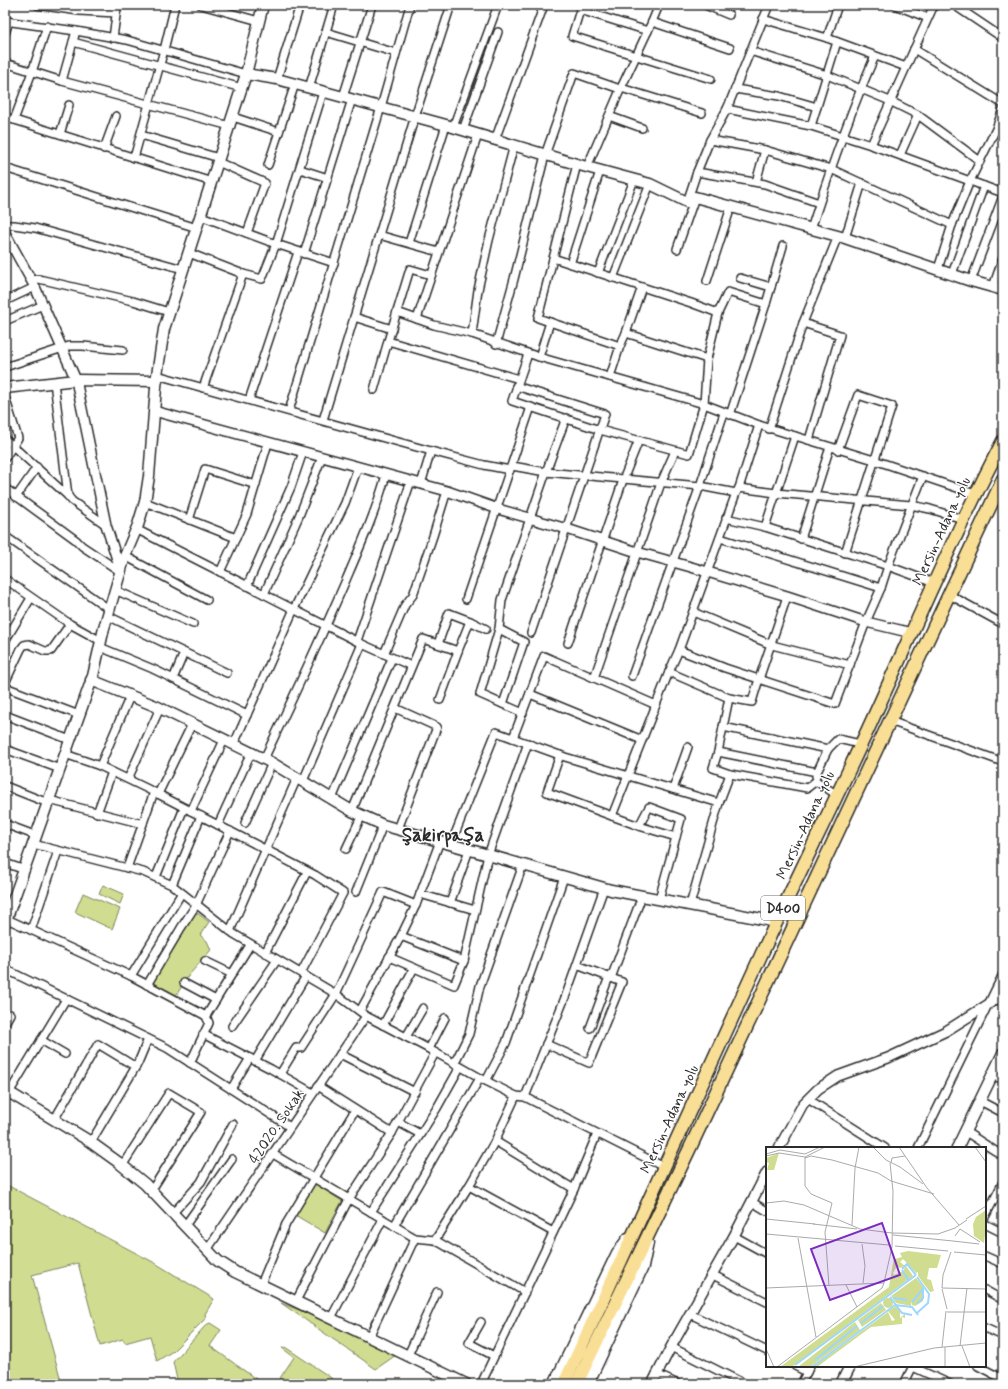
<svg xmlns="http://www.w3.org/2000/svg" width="1008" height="1389" font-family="Mynerve,sans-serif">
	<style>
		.green { fill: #d0dc90; stroke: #7e845e }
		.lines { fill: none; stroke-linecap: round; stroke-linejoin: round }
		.minor-casing { stroke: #2b2b2b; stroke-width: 10 }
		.tertiary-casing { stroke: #2b2b2b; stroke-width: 12 }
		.secondary-casing { stroke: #2b2b2b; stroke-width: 13 }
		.trunk-casing { stroke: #2b2b2b; stroke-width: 15 }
		.minor { stroke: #fff; stroke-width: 7 }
		.tertiary { stroke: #fff; stroke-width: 9 }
		.secondary { stroke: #fff; stroke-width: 10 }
		.trunk { stroke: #f9df96; stroke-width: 12 }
		.labels { text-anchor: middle; stroke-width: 3; stroke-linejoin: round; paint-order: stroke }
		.shield { fill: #fff; stroke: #6b6b6b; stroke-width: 1 }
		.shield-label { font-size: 14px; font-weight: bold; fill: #2b2b2b }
		.street-label { font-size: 15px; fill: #2b2b2b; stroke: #fff }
		.district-label { font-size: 19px; font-weight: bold; fill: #2b2b2b; stroke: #fff }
		.inset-river { fill: none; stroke: #9dd7fd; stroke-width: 2 }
		.inset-road { fill: none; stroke: #aaa; stroke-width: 1 }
		.view { fill: #7b2cbf; fill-opacity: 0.15; stroke: #7b2cbf; stroke-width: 2 }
		.inset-edge { fill: none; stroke: #2b2b2b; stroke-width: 2 }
	</style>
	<rect width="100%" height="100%" fill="#fff"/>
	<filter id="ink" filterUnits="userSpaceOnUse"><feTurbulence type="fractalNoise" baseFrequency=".025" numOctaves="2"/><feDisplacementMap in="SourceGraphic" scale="8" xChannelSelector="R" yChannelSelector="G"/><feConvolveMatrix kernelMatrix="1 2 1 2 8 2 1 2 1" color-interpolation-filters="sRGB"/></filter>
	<g filter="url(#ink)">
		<!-- green -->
		<g class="green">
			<path d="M103,885L124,894L120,904L99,894Z"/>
			<path d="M83,893L120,909L112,929L75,912Z"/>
			<path d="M196,912L209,922L200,935L207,941L211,950L189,975L175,997L151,985Z"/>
			<path d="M5,1184L155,1263L214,1299L205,1314L206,1318L173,1351L157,1361L150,1336L125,1343L123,1339L100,1346L78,1263L32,1275L62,1384H5Z"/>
			<path d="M315,1184L342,1201L325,1233L295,1215Z"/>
			<path d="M281,1303L322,1319L396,1355L376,1369Z"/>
			<path d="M210,1323L221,1330L210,1346L263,1384H178L173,1362L206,1325Z"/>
			<path d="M285,1347L330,1377L338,1384H276L294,1357L282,1348Z"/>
		</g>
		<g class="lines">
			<defs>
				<g id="minor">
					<path d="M37,5L79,11L116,13L113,5"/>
					<path d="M201,5L259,21"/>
					<path d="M705,5L729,15"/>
					<path d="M895,5L928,18"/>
					<path d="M954,5L1003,38"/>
					<path d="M763,19L827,38L906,67"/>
					<path d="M5,21L76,31L127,40L246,74"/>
					<path d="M652,22L730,48"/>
					<path d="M648,31L580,10L572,36L711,79"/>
					<path d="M326,32L396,53"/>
					<path d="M5,34L9,21"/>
					<path d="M113,38L117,8"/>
					<path d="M827,38L838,5"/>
					<path d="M73,42L242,88"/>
					<path d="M914,49L1003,104"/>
					<path d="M750,51L827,75L890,101L918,115L980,161"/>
					<path d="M5,63L62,81L230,126"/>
					<path d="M277,79L300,5"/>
					<path d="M62,81L76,31"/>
					<path d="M309,88L334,5"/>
					<path d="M621,88L702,113"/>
					<path d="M735,89L779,96L817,107"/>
					<path d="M343,97L372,5"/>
					<path d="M727,109L811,126L871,145L1003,193"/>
					<path d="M609,116L642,128"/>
					<path d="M5,117L212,182"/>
					<path d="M233,117L279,132"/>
					<path d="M14,120L32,72L47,26"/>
					<path d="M811,126L837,42"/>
					<path d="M453,127L498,5"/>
					<path d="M463,130L498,32"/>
					<path d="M60,134L69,105"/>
					<path d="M141,135L219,158"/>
					<path d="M495,140L544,5"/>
					<path d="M710,140L765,150L831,169L952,225"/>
					<path d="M871,145L934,5"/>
					<path d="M104,149L116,116"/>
					<path d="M900,155L918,115"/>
					<path d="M134,158L164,50L175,5"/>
					<path d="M218,162L265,183L247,233"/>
					<path d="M577,164L538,318L620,346"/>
					<path d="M268,165L295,84"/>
					<path d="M587,167L621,88L652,22L659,5"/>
					<path d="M5,168L197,228"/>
					<path d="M300,169L328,178"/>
					<path d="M697,172L765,184L819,203"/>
					<path d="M756,182L765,150"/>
					<path d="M687,202L697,172L710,140L727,109L769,5"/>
					<path d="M201,216L276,244L334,263"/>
					<path d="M5,225H14L35,228L183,269"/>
					<path d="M811,229C830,170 850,112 875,56"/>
					<path d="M379,235L439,252"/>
					<path d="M845,238L862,183"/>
					<path d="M409,243L446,125"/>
					<path d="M677,249L695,197"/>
					<path d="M189,253L243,274L262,279L276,244L323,92"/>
					<path d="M304,254L352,99"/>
					<path d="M553,258L691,303L718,313"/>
					<path d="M570,264L600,171"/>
					<path d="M938,269L952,225L970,181L996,129L1003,109"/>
					<path d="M598,273L634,180"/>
					<path d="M952,274L984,186"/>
					<path d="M431,275L410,269L388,341L519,379"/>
					<path d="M613,278L650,184"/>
					<path d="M740,278L771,287"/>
					<path d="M32,280L39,279L133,301L169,312"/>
					<path d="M707,281L731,207"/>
					<path d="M971,281L1003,196"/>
					<path d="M993,287L1003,258"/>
					<path d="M5,301L35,287"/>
					<path d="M397,312L434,325L472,334L539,357L704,404L759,425L874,460L975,494"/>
					<path d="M354,317L392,329"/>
					<path d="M417,319L478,135"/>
					<path d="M5,321L43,305"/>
					<path d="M803,323L840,335L809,440"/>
					<path d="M626,333L642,287"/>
					<path d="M472,334L478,290L489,240L514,145"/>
					<path d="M496,344L514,279L545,155L574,73L620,89"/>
					<path d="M528,354L512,401L600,430L689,454L704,404L707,359L718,313L728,292L766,304"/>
					<path d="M539,357L550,322"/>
					<path d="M5,367L69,346H83L123,350"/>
					<path d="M157,375L431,451L484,465L510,470"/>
					<path d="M610,377L620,346L626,333L707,359"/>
					<path d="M54,382L68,496"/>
					<path d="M516,386L605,414L531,633"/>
					<path d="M203,388L243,274"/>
					<path d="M374,390L388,341"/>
					<path d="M5,397L18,438L5,458"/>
					<path d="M249,400L298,252"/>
					<path d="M289,411L381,107L410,5"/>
					<path d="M730,415L766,304L783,246"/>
					<path d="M323,420L415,116L451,5"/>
					<path d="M769,429L803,323L838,236"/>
					<path d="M5,439L68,496L72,501L106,525"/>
					<path d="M838,450L858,395L892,406L845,553"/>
					<path d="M512,466L546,472L700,486L736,493L739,488L776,493L911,505L930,509L963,519"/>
					<path d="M421,484L431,451"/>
					<path d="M5,488L76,540L82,546L121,572"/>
					<path d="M739,488L759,425"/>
					<path d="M16,497L37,467"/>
					<path d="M145,502L236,538"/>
					<path d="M726,518L765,527L888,566L934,583"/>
					<path d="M189,520L205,469L256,485"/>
					<path d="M765,527L795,436"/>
					<path d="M136,529L362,644L411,666"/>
					<path d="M5,536L109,609"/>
					<path d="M801,539L830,447"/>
					<path d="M125,556L207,600"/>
					<path d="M220,572L247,514L268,443"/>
					<path d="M5,579L70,624L101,641"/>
					<path d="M247,586L291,487L303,452"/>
					<path d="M881,588L888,566L923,476"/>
					<path d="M115,590L193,624"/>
					<path d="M264,594L299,516L322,457"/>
					<path d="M948,594L1003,624"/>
					<path d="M466,599L531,407"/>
					<path d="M693,612L772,645L850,665"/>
					<path d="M108,616L227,673"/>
					<path d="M499,629L524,642L503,704"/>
					<path d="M5,641L31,598"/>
					<path d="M357,641L411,481"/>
					<path d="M568,643L623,480L639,440"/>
					<path d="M438,644L449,613L470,621"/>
					<path d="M100,647L153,669L247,715"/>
					<path d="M679,650L725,668L835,704L866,622L881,588L720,538"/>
					<path d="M384,654L405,605L413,595L433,536L447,491"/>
					<path d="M669,672L729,698L752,702C762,667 776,632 787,596"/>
					<path d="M632,676L700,486L724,413"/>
					<path d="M594,678L661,483L675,451"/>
					<path d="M173,679L184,653"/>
					<path d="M5,683L21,649L24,645L29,644L45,651H51L70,624"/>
					<path d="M5,687L79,715"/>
					<path d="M530,694L642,740"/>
					<path d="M729,698L718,752L713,768L730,774L807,788L816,781L837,795"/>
					<path d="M440,700L458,651"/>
					<path d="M395,708L437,727L398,829"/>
					<path d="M523,713L480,694L499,629L502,600L546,472L566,418"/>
					<path d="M5,715L70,740"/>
					<path d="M890,721L1003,762"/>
					<path d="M723,727L828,749L838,739L860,744"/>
					<path d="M513,738L544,656L656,705"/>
					<path d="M234,744L294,609L345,503L358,467"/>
					<path d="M5,749L60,769"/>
					<path d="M718,752L817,772"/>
					<path d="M65,754L100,766L154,792L315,875L343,893L301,973"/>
					<path d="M560,755L547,792L639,826L676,837L659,899"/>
					<path d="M264,759C292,700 320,640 346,580C361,545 376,511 386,475"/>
					<path d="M100,766L130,696"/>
					<path d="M816,776L817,772L828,749"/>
					<path d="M128,779L160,708"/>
					<path d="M303,781L362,644"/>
					<path d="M5,786L48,803"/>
					<path d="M673,789L688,747"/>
					<path d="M158,794L192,724"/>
					<path d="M332,799L392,658"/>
					<path d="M49,800L143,824"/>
					<path d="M191,811L224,740"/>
					<path d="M352,811L423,639L458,651L470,621L486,629"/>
					<path d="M97,813L112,772"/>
					<path d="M612,816L669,672L679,650L736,493"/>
					<path d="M245,823L272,763"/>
					<path d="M5,824L37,836"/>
					<path d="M218,825L251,753"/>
					<path d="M639,826L649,807L681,819L676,837"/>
					<path d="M33,844L143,872L172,885L234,934L336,994L366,1016L429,1049L486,1081L516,1096L525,1097L664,1167"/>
					<path d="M451,844L496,732L565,757L719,803"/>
					<path d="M346,849L362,815"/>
					<path d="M5,863L25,870"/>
					<path d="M127,868L154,792"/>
					<path d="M156,877L184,808"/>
					<path d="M172,885L201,816"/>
					<path d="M356,892L383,825"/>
					<path d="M420,894L475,910"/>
					<path d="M450,903L469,850"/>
					<path d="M690,905L719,803L730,774"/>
					<path d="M7,919L131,976L206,1016L250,945"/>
					<path d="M31,930L58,851"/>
					<path d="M230,931L297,778"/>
					<path d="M401,936L464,961"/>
					<path d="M265,953L307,872"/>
					<path d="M389,957L454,985L464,961L488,855L528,743"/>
					<path d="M205,961L232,974"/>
					<path d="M577,965L611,978L642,896"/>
					<path d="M5,969L167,1048L290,1127"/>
					<path d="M131,976L181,894"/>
					<path d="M184,983L216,1000"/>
					<path d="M147,985L181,928L196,905L230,831"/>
					<path d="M360,1011L401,936L416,905L440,841"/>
					<path d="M5,1023L10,1014"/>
					<path d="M383,1025L414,968"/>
					<path d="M232,1026L277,960"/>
					<path d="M590,1028L609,977"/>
					<path d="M203,1034L271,1069L313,1093"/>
					<path d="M406,1037L423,1008"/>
					<path d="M41,1040L65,1054"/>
					<path d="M546,1044L589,1063L622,982L611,978"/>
					<path d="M429,1049L445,1018"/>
					<path d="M340,1054L415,1092"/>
					<path d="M255,1061L306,976"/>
					<path d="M190,1063L209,1023L206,1016"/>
					<path d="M454,1064L469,1034L480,986L523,865"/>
					<path d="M280,1074L296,1048H301L336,994L383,892L416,905"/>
					<path d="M997,1077L1003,1080"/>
					<path d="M486,1081L506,1043L564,877"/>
					<path d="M318,1086L392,1133"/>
					<path d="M231,1089L250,1058"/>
					<path d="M9,1093L66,999"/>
					<path d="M525,1097L566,995L604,888"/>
					<path d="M808,1099L885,1148"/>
					<path d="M984,1103L1003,1113"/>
					<path d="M54,1120L98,1044L136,1067"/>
					<path d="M398,1122L420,1134"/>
					<path d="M969,1134L1003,1156"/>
					<path d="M495,1141L574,1189"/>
					<path d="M91,1142L138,1063L148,1039"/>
					<path d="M918,1148L1003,974"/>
					<path d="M273,1154L415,1238L435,1240L525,1292"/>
					<path d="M122,1166L169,1093L201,1112L151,1191"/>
					<path d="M469,1186L553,1232"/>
					<path d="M752,1202L767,1211"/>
					<path d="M371,1212L437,1108L460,1067"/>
					<path d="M172,1214L201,1182L233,1124"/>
					<path d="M985,1217L1003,1182"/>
					<path d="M985,1224L1003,1233"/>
					<path d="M394,1226L480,1078"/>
					<path d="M184,1227L232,1159"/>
					<path d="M734,1236L767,1254"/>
					<path d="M435,1240L469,1186L495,1141L516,1096"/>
					<path d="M207,1250L366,1016"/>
					<path d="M985,1256L1003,1264"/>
					<path d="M713,1275L767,1302"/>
					<path d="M261,1284L286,1224L355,1110"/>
					<path d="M985,1290L1003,1300"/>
					<path d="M296,1301L349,1199L392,1133L435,1053"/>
					<path d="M690,1314L767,1351"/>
					<path d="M331,1318L383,1219"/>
					<path d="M481,1322L469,1343L494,1356"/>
					<path d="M985,1328L1003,1336"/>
					<path d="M369,1337L415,1238"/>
					<path d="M671,1347L745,1384"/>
					<path d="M408,1355L437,1292"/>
					<path d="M795,1366L807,1372"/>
					<path d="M978,1366L1003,1379"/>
					<path d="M913,1367L950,1384"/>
					<path d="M656,1374L678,1384"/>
					<path d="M481,1384L574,1189L597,1134"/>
					<path d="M801,1384L810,1366"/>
					<path d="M904,1384L913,1366"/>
				</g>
				<g id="tertiary">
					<path d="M5,233L35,287L76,380L106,525L121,572"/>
					<path d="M154,411L447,491L498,509L567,529L637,552L691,567L787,596L866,622L912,633"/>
					<path d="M779,1148L803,1104L818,1089L838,1076L888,1058L946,1031L1003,995"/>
					<path d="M652,1384L671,1347L734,1236L767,1172"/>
				</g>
				<g id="secondary">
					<path d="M246,74L277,79L446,125L583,166L650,184L687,202L695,197L845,238L971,281L1003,290"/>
					<path d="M5,388L76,380L157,381"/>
					<path d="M91,680L158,707L272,763L352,811L383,825L611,890L777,922"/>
					<path d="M5,923L93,676L104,628L125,556L138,525L145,502L149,476L157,375L164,329L246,74L263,5"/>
					<path d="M5,1090L86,1139L118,1162L145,1184L218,1261L235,1272L466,1384"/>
					<path d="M957,1148L1003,1053"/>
					<path d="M554,1384L617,1253L628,1238"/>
					<path d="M588,1384L643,1267L648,1243"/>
					<path d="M841,1384L850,1366"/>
				</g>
				<g id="trunk">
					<path d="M567,1377C633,1236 698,1094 762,953C797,877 834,803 869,727C913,631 954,534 1003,441"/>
					<path d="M578,1381L690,1148L1003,479"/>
				</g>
			</defs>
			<!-- minor casing -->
			<use href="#minor" class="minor-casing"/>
			<!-- tertiary casing -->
			<use href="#tertiary" class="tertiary-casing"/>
			<!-- secondary casing -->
			<use href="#secondary" class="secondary-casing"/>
			<!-- trunk casing -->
			<use href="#trunk" class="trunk-casing"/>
			<!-- minor -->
			<use href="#minor" class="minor"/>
			<!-- tertiary -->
			<use href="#tertiary" class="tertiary"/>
			<!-- secondary -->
			<use href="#secondary" class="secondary"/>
			<!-- trunk -->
			<use href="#trunk" class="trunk"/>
		</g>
	</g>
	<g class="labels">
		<!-- shield labels -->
		<rect class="shield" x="761" y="896" width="44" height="24" rx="3"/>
		<g class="shield-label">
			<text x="783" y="913">D400</text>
		</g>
		<!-- street labels -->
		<g class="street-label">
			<text transform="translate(941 531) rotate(-65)" y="5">Mersin-Adana yolu</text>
			<text transform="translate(805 825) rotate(-65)" y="5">Mersin-Adana yolu</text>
			<text transform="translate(669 1119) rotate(-65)" y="5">Mersin-Adana yolu</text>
			<text transform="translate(276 1126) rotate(-56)" y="5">42020. Sokak</text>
		</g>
		<!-- district labels -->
		<g class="district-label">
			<text x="443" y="841">Şakirpaşa</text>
		</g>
	</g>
	<!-- overview -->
	<g transform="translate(766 1147)">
		<rect width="220" height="220" fill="#fff"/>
		<path d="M13,6L8,23H1L3,16L0,15V11ZM220,63V79L218,96L208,89L207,77L210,70ZM142,104L175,108L171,121H163L161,132L165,133L168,144L164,145L152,129V125L150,126L137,112L134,115L139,119L134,121L131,119L127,126L128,128L137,124L140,119L147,129L26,220H14L123,140L128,110L129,112L136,110L134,106ZM150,131L158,141L157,154L149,159L146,158L145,154V159L130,156L125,149ZM117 156a5 5 0 1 1 10 0a5 5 0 1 1-10 0ZM115,156L120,163L96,180L92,173ZM130,159L134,164V171L139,167V171L136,170V177L105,180L51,220H47L122,165L126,174L129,173L122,164ZM89,175L94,183L44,220H32Z" fill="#d0dc90"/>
		<path class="inset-river" d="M136,122L141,117L150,128M136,123L143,134M151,130L163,147L162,156L151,166M124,150L136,166L146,168M127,151L141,153M146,155L157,142V151L151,157M95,176L117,159M49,213L91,179M29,218L150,128M46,220L129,158L146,160L152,168"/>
		<path class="inset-road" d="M107,0L120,13L134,20L157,37M119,0H136M133,0L161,41L193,78M209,0L220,15M0,7L14,3L39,7L54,0M0,9L13,6L39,10L59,0M39,10V39L45,47L66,56L59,85L63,139M39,11L45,9L66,13L112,26L125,34M125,16L126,11L139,9M89,21L93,0M125,34L168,47M0,56L18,54L38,58L94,82L126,86L172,87L189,81L201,73M0,72L49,77M200,72L220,59M47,77L91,82M86,78L89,21M0,87L123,98M127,88L187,94M189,89L194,82L214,95M32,91L50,190M187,94L213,97M96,97L99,119L97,136M129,99L182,104M188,105L220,108M80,138L91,160M0,141L118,136L126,100L127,44L124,16M176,141L220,142M176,141L177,128L185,105M176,142L181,162M181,165H220M194,199L201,141M196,199L204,220M176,200L180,164M179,200V220M0,202L8,220M11,220L116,141L118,136M88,220L168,201L220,196"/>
		<path class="view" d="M116,76L134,128L64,153L45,102Z"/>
		<rect width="220" height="220" class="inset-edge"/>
	</g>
	<!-- margin -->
	<rect width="1008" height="1389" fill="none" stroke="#fff" stroke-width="20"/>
	<rect x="10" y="10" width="988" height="1369" fill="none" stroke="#2b2b2b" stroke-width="1.5" filter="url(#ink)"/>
</svg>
